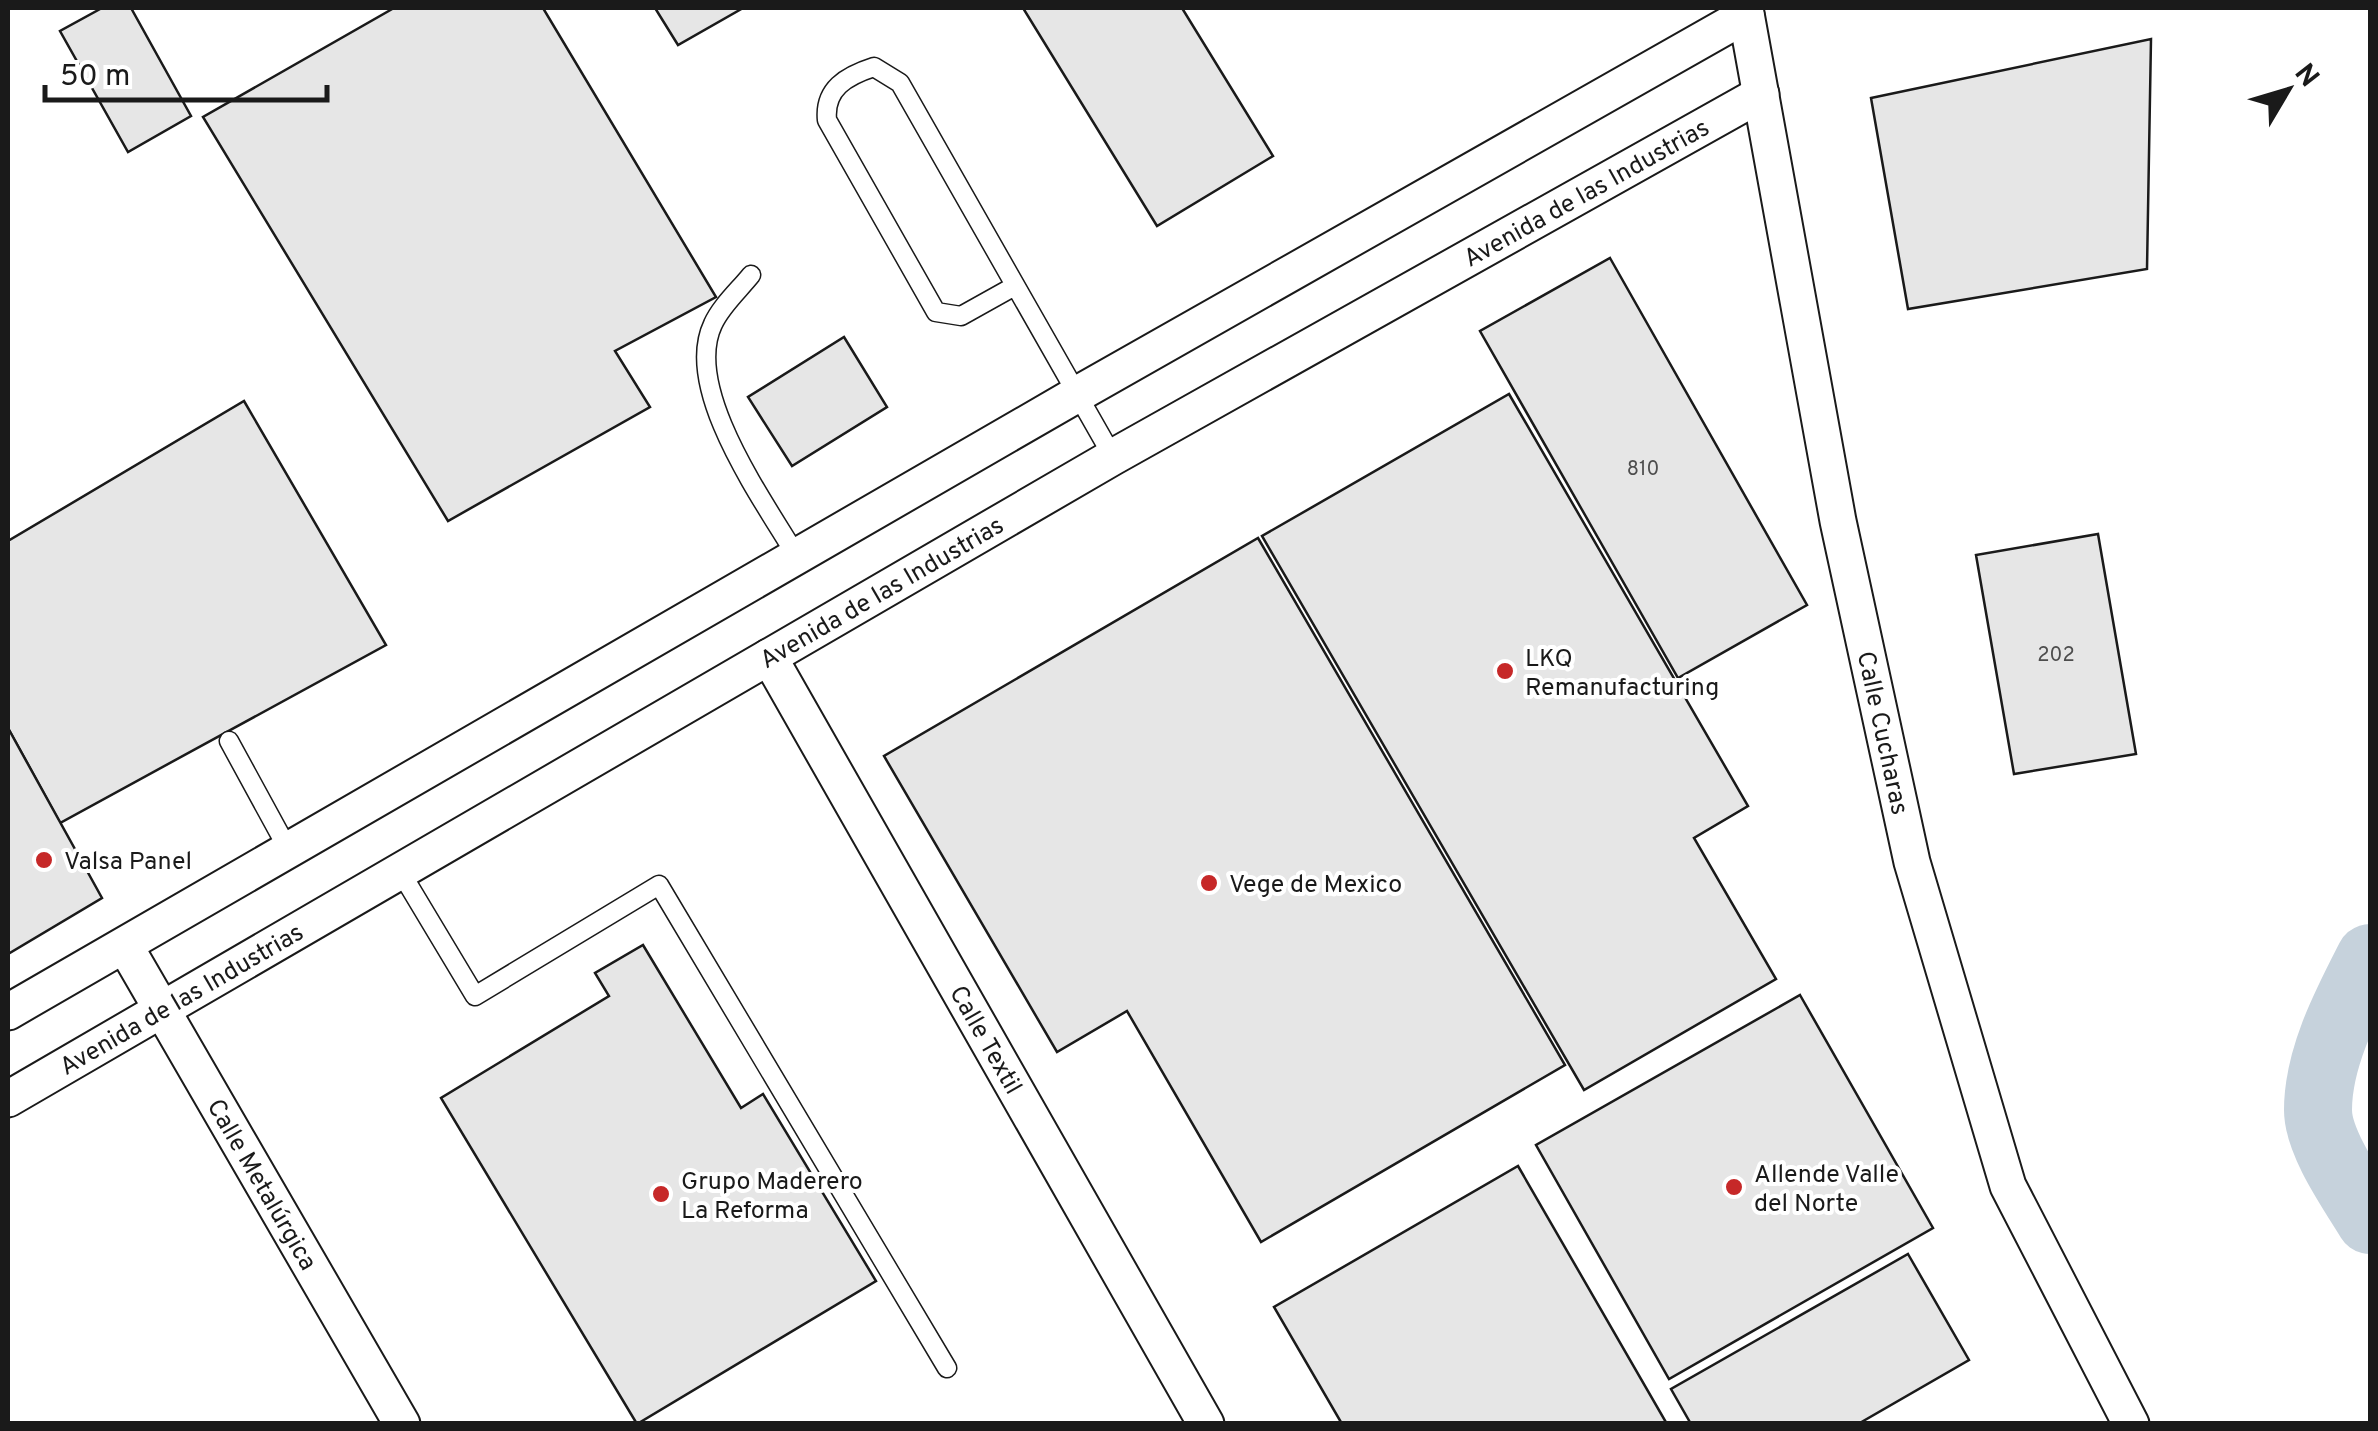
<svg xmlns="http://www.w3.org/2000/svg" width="2378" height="1431" font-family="Overpass,sans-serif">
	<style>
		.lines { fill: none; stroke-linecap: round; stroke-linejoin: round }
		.river { stroke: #c6d2dc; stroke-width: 68 }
		.building { fill: #e6e6e6; stroke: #1a1a1a; stroke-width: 2.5 }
		.lane-casing { stroke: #1a1a1a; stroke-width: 21 }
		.street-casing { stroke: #1a1a1a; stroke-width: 39 }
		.lane { stroke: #fff; stroke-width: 18 }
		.street { stroke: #fff; stroke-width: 35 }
		.poi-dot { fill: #c62828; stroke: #fff; stroke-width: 4 }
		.labels { text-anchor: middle; stroke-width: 8; stroke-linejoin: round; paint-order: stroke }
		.number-label { font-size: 20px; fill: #4d4d4d }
		.street-label { font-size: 25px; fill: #1a1a1a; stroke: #fff }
		.poi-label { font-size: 25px; fill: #1a1a1a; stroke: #fff; text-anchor: start }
	</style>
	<rect width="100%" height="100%" fill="#fff"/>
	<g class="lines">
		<!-- river -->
		<path class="river" d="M2370,958C2347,1003 2318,1057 2318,1110C2318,1143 2353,1192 2370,1220"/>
	</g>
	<!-- building -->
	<g class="building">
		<path d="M102,8H131L191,116L128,152L60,31Z"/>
		<path d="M394,8H543L716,297L615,351L650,407L448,521L203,117Z"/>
		<path d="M655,8H743L678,45Z"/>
		<path d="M1023,8H1182L1273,156L1157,226Z"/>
		<path d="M2151,39L2147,269L1908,309L1871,98Z"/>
		<path d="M1610,258L1807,605L1678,678L1480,331Z"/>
		<path d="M844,337L887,407L792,466L748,397Z"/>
		<path d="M1509,394L1748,806L1694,838L1776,979L1584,1090L1262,536Z"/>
		<path d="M244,401L386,645L60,823L8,728V541Z"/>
		<path d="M2098,534L2136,754L2014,774L1976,555Z"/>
		<path d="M1258,538L1565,1065L1261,1242L1127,1011L1057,1052L884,756Z"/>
		<path d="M8,728L102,898L8,954Z"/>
		<path d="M643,945L741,1108L763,1094L876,1281L637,1424L441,1098L609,996L595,973Z"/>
		<path d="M1800,995L1933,1228L1669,1379L1536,1145Z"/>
		<path d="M1518,1166L1667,1424H1342L1274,1307Z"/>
		<path d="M1908,1254L1969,1360L1858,1424H1691L1671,1389Z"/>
	</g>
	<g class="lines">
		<defs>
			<g id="lane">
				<path d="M751,275C739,290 721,306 713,324C682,389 764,501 797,557"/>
				<path d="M1013,287L961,316L936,312L827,120C824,89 846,76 874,67L900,83L1113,457"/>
				<path d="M229,741L289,851"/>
				<path d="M400,871L475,996L659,885L947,1368"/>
			</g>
			<g id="street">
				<path id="s1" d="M1745,8L1838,521L1912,862L2008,1186L2131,1424"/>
				<path id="s2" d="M769,657L1206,1424"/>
				<path id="s3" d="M125,946L402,1424"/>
				<path d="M8,1012L1076,395L1746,15"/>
				<path id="s4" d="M8,1099L1113,457L1761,94"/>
			</g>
		</defs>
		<!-- lane casing -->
		<use href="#lane" class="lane-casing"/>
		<!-- street casing -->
		<use href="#street" class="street-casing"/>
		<!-- lane -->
		<use href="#lane" class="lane"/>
		<!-- street -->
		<use href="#street" class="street"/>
	</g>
	<!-- markers -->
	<g class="poi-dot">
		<circle cx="1505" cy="671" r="10"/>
		<circle cx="44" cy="860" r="10"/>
		<circle cx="1209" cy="883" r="10"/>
		<circle cx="1734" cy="1187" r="10"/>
		<circle cx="661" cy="1194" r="10"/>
	</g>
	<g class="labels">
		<!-- number labels -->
		<g class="number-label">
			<text x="1643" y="475">810</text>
			<text x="2056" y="661">202</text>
		</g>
		<!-- street labels -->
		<g class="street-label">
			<text dy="9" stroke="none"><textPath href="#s4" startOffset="1820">Avenida de las Industrias</textPath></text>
			<text dy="9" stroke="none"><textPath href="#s4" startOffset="1010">Avenida de las Industrias</textPath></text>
			<text dy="9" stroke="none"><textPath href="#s1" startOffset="738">Calle Cucharas</textPath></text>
			<text dy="9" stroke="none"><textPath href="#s4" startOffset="200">Avenida de las Industrias</textPath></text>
			<text dy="9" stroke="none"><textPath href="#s2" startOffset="440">Calle Textil</textPath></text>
			<text dy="9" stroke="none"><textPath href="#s3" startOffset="275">Calle Metalúrgica</textPath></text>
		</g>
		<!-- poi labels -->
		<g class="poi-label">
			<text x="1525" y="666">LKQ<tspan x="1525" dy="29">Remanufacturing</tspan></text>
			<text x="64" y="869">Valsa Panel</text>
			<text x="1229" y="892">Vege de Mexico</text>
			<text x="1754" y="1182">Allende Valle<tspan x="1754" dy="29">del Norte</tspan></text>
			<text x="681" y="1189">Grupo Maderero<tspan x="681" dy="29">La Reforma</tspan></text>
		</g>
	</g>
	<!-- border -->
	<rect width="2378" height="1431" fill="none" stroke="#1a1a1a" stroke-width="20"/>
	<!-- north arrow -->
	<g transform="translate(2288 90) rotate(52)" stroke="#ffffff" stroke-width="8" paint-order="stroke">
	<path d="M0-8L18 38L0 25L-18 38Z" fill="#1a1a1a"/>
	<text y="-15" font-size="28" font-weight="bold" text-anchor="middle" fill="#1a1a1a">N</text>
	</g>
	<!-- scale -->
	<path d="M45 85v15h282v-15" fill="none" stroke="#1a1a1a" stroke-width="5"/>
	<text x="60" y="85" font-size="30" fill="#1a1a1a" stroke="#ffffff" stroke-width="8" paint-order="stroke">50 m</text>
</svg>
